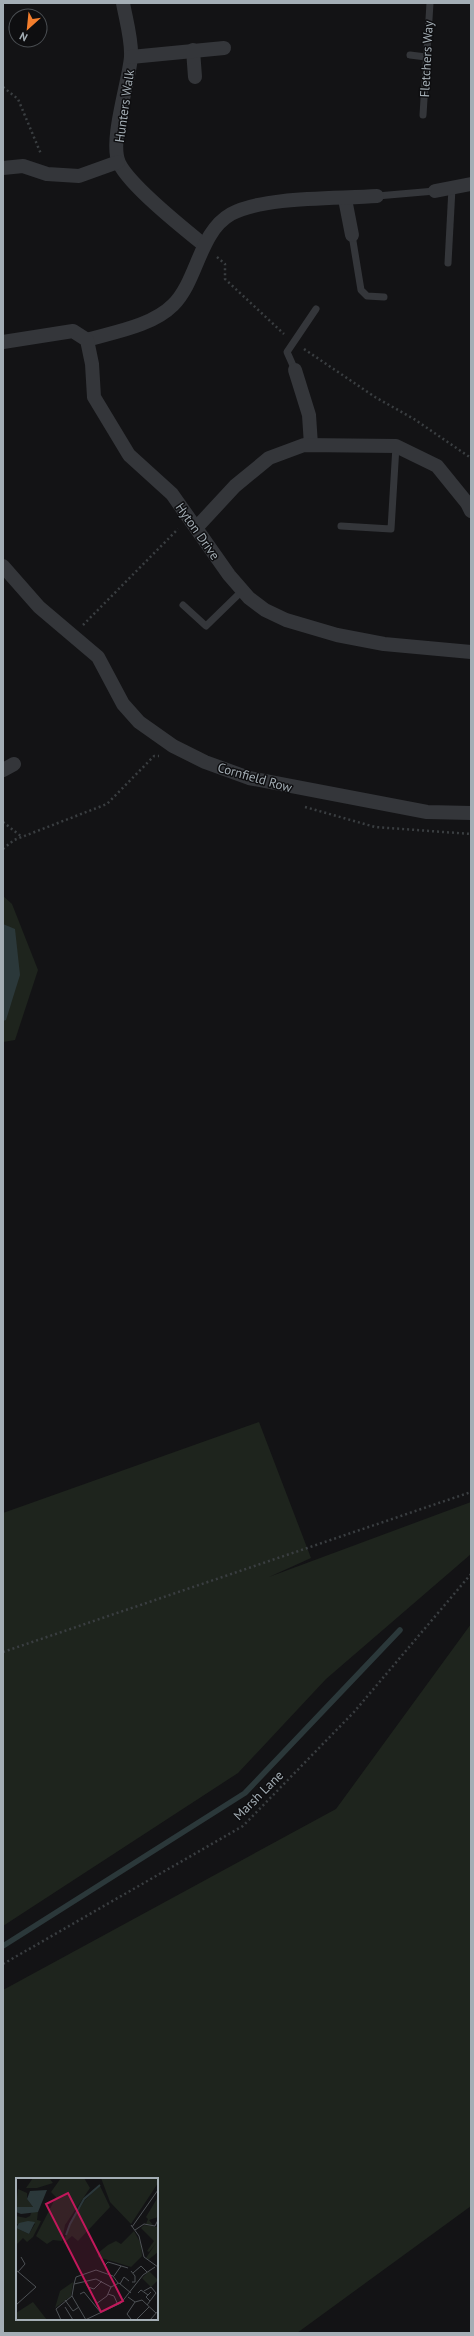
<svg xmlns="http://www.w3.org/2000/svg" width="474" height="2336" font-family="'PT Sans',sans-serif">
	<style>
		.green { fill: #1e241d; fill-rule: evenodd }
		.water { fill: #2b383a }
		.lines { fill: none; stroke-linecap: round; stroke-linejoin: round }
		.stream { stroke: #2b383a; stroke-width: 5.5 }
		.path { stroke: #3a3e41; stroke-width: 2.5; stroke-dasharray: 2 3; stroke-linecap: butt }
		.lane { stroke: #34363a; stroke-width: 7 }
		.street { stroke: #34363a; stroke-width: 14 }
		.labels { text-anchor: middle; stroke-width: 3; stroke-linejoin: round; paint-order: stroke }
		.street-label { font-size: 13px; fill: #a4aeb5; stroke: #0e0e10 }
		.inset-river { fill: none; stroke: #2b383a; stroke-width: 2 }
		.inset-road { fill: none; stroke: #4d5155; stroke-width: 1 }
		.view { fill: #c2185b; fill-opacity: 0.15; stroke: #c2185b; stroke-width: 2 }
		.inset-edge { fill: none; stroke: #a4aeb5; stroke-width: 2 }
	</style>
	<rect width="100%" height="100%" fill="#131315"/>
	<!-- green -->
	<g class="green">
		<path d="M3,896L12,904L38,970L15,1040L3,1042Z"/>
		<path d="M259,1422L311,1558L269,1577L471,1502V1554L326,1679L238,1773L3,1926V1513Z"/>
		<path d="M471,1624V2206L297,2333H3V1990L336,1809ZM17,2179H157V2319H17Z"/>
	</g>
	<!-- water -->
	<path class="water" d="M3,924L15,929L20,975L6,1020L3,1021Z"/>
	<g class="lines">
		<!-- stream -->
		<path class="stream" d="M3,1946L245,1793L400,1630"/>
		<!-- path -->
		<g class="path">
			<path d="M3,87L18,99L41,154"/>
			<path d="M217,257L225,264V279L284,334"/>
			<path d="M304,349L375,397L414,419L471,458"/>
			<path d="M83,625L178,529"/>
			<path d="M305,807L375,827L471,834"/>
			<path d="M3,822L22,837"/>
			<path d="M3,849L14,840L107,804L154,756H159"/>
			<path d="M3,1652L471,1492"/>
			<path d="M3,1964L243,1826L354,1712L471,1574"/>
		</g>
		<!-- lane -->
		<g class="lane">
			<path d="M410,55L426,57"/>
			<path d="M423,115L430,3"/>
			<path d="M377,196L435,191"/>
			<path d="M352,235L361,290L367,296L384,297"/>
			<path d="M448,263L452,188"/>
			<path d="M295,370L287,352L316,309"/>
			<path d="M341,526L391,529L396,446"/>
			<path d="M183,605L206,626L243,590"/>
		</g>
		<!-- street -->
		<g class="street">
			<path d="M123,3C126,20 132,40 131,57C129,82 109,141 119,163C130,186 183,228 204,245"/>
			<path d="M193,50L195,77"/>
			<path d="M131,57L224,48"/>
			<path d="M3,168L23,166L47,174L79,176L118,162"/>
			<path d="M435,191L471,184"/>
			<path d="M345,199L352,235"/>
			<path d="M87,340C114,332 152,326 173,305C198,280 199,232 231,214C264,196 338,199 377,196"/>
			<path d="M3,342L73,331L87,340L92,364L94,397L129,455L172,494L229,575L249,598L265,610L286,620L337,635L384,644L471,652"/>
			<path d="M295,370L309,415L311,445"/>
			<path d="M197,527L235,486L269,458L304,445L396,446L437,466L467,503L471,511"/>
			<path d="M3,566L39,607L98,657L123,704L139,722L173,746L205,762L249,778L427,812L471,813"/>
			<path d="M3,770L14,764"/>
		</g>
	</g>
	<g class="labels">
		<!-- street labels -->
		<g class="street-label">
			<text transform="translate(426 59) rotate(-87)" y="5">Fletchers Way</text>
			<text transform="translate(124 106) rotate(-82)" y="5">Hunters Walk</text>
			<text transform="translate(198 531) rotate(55)" y="5">Hyton Drive</text>
			<text transform="translate(255 777) rotate(16)" y="5">Cornfield Row</text>
			<text transform="translate(258 1795) rotate(-45)" y="5">Marsh Lane</text>
		</g>
	</g>
	<!-- overview -->
	<g transform="translate(16 2178)">
		<rect width="142" height="142" fill="#131315"/>
		<path d="M17,0H33L37,5L21,10H10ZM45,0H68L74,10L49,47L46,63L37,62L31,66L20,58L40,19L35,14ZM85,0H142V5L115,46L94,24ZM84,8L94,29L62,63L56,58L47,66L54,46L69,22ZM2,11L11,15V21L17,29H0ZM142,19V39L133,42L137,47L130,46L132,41L130,39ZM16,33L22,34L21,42L25,43L17,59L11,64L7,60L0,67V50L13,56L19,46H0V38L10,40L14,38ZM128,47L142,49V74L132,82L130,80L140,65L133,74L131,73L138,63L125,50ZM118,53L125,66L126,78L115,89L82,79V75L92,67L100,63L105,66ZM133,93L142,102L135,109L126,100ZM57,104L55,118L39,130L44,113ZM17,124L31,142H0V135Z" fill="#1e241d"/>
		<path d="M31,12L22,34L5,36L0,34V29H17L11,21L14,13ZM12,43L19,44L13,56L0,50L3,45Z" fill="#2b383a"/>
		<path class="inset-river" d="M50,57L54,46L68,21L84,7"/>
		<path class="inset-road" d="M115,47L123,58L128,79L142,89M116,49L142,12M119,52L128,46L139,48L142,42M88,88L92,84L112,90M0,92L20,109L0,127M115,93L119,98V104H116M2,94L9,86L5,79M117,95L125,88L131,94M98,98L105,88M69,104L72,109L78,111L86,103M58,106L60,99L80,92L97,98L102,105M104,106L108,99L113,103M128,113L135,109L140,115L131,127M122,115L125,112L132,117M64,116L68,114L85,135M92,116L98,118L102,127M56,118L70,142M112,119L119,124L126,122L140,135M49,122L57,133L63,129M134,123L130,119L135,114M80,126L91,118L95,109M49,129L57,142M115,141L111,136L119,124M45,142L40,131L56,118L58,106L80,101L95,109L103,105L115,115M69,142L105,125L127,97L139,89M120,142L133,129M134,142L142,133"/>
		<path class="view" d="M52,15L107,123L85,134L30,26Z"/>
		<rect width="142" height="142" class="inset-edge"/>
	</g>
	<!-- border -->
	<rect width="474" height="2336" fill="none" stroke="#a4aeb5" stroke-width="8"/>
	<!-- north arrow -->
	<g transform="translate(28 28) rotate(207)"><circle r="19" fill="#0e0e10" stroke="#4a4e52"/>
	<path d="M0-3L7 15L0 10L-7 15Z" fill="#f37e2d"/>
	<text y="-6" font-size="11" font-weight="bold" text-anchor="middle" fill="#a4aeb5">N</text>
	</g>
</svg>
